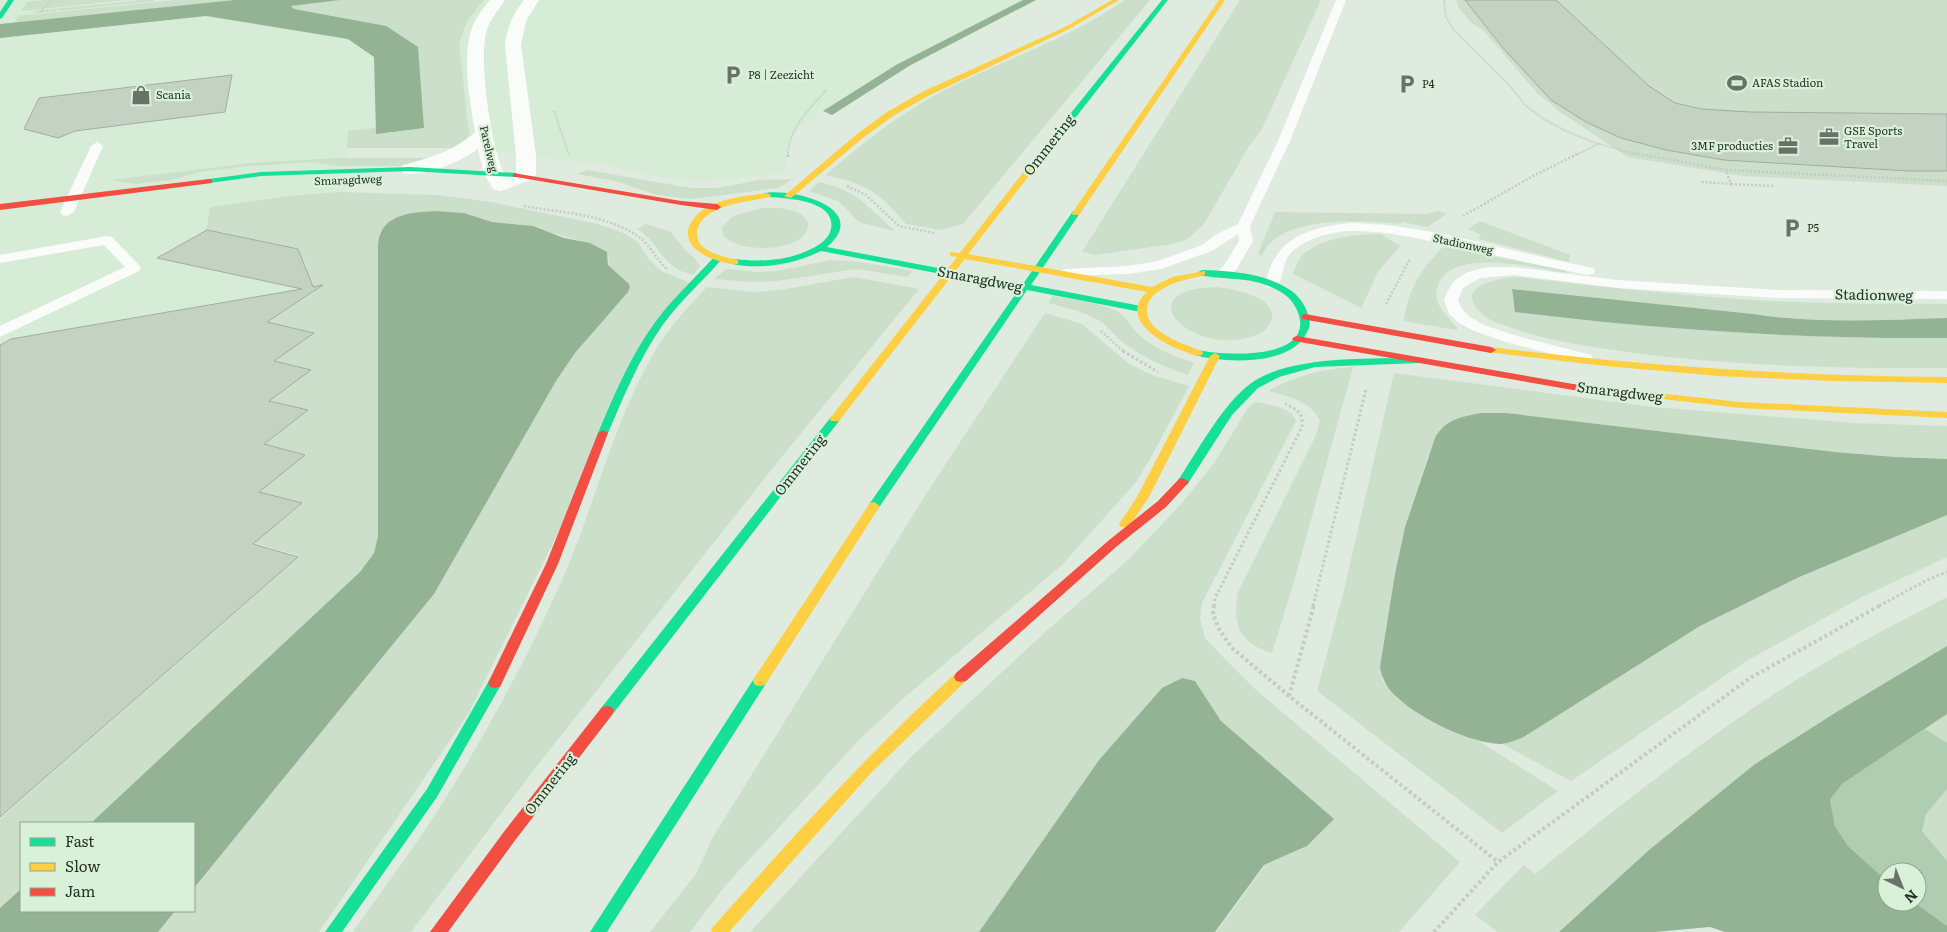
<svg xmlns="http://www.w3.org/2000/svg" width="1947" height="932" font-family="Literata,serif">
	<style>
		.built { fill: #d6ecd6 }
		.green { fill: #cbdfcb }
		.forest { fill: #b0cdb1 }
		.water { fill: #93b394 }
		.building { fill: #c4d2c4; stroke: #a2aca2 }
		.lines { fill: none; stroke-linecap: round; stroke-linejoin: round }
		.path-far3 { stroke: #c5cbc5; stroke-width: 2; stroke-dasharray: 1 1; stroke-linecap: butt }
		.path-far2 { stroke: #c5cbc5; stroke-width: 2.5; stroke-dasharray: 2 2; stroke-linecap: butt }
		.path-far1 { stroke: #c5cbc5; stroke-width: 3; stroke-dasharray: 2.5 2.5; stroke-linecap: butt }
		.path { stroke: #c5cbc5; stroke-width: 4; stroke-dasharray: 3 3; stroke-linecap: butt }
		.lane { fill: #fafcfa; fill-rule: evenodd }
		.street { fill: #fafcfa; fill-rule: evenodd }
		.fast { fill: #16e098; fill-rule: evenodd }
		.slow { fill: #ffcf43; fill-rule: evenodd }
		.jam { fill: #f24e42; fill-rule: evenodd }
		.labels { text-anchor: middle; stroke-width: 4.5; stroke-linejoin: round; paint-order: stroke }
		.far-poi-label { font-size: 11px; fill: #283128; stroke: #d9f1d9; text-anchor: start }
		.far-street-label { font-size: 11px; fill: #283128; stroke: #d9f1d9 }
		.street-label { font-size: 14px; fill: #283128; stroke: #d9f1d9 }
	</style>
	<rect width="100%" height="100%" fill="#dfebdf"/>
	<!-- built -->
	<path class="built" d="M0,0H1023L896,65L800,126L787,147L785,172L701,182L644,174L603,164L457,148H347L334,506L360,572L91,823H21V889L0,908Z"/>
	<!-- green -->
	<g class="green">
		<path d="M44,0H124L21,11L27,2Z"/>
		<path d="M176,0H235L14,23L18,16Z"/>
		<path d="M340,0H484L467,21L459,43L469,135L466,142L457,148H347L348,131L376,128V134L418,47L294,9L290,6Z"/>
		<path d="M1125,0H1150L963,224L941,230L906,224L884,200L870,190L850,181L826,175C861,144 896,117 937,94C999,61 1068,40 1125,0Z"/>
		<path d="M1240,0H1321L1262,129L1248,148L1204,224L1186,240L1172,244L1096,255L1082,252Z"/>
		<path d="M1456,0H1947V186L1743,176L1628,157L1560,112L1538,94L1483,30L1470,22L1459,8Z"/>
		<path d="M339,158H441L401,166H337L312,162L248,166L199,172L171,180L135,184L112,180L251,163Z"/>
		<path d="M587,170L691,188H718L758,180L793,179L778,188L692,199L657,195L615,181L577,174Z"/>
		<path d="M819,182C859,191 866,206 895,231L861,223L854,218L850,212L838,201L809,191Z"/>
		<path d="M340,192L437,195L491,202L598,224L626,234L638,242L650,261L662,271L690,283L659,317L553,543L468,714L319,932H158L175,911H194V888L434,594L556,381L575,353L628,292V283L608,265L609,256L574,239L519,224L492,222L464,213L435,211L410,213L393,219L380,232L378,247V536L374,553L360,572L91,823H21V889L0,908V819L300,556L255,543L302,504L258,492L304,456L263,445L307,411L269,402L310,371L273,362L313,332L268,322L314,292L292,286L306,272L307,264L296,255L206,231L210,207L290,196Z"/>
		<path d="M762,208C777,207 799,207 808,222C811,253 738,255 723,235L722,227L733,216Z"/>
		<path d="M1438,211L1447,214L1427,227L1403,222L1400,224C1366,220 1277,214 1262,256L1258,254L1275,212L1427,214Z"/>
		<path d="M1480,221L1570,255L1569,262L1479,239L1480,234L1468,229Z"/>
		<path d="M646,224L671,232L686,251L694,258L700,266L693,275C659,267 662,244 637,229Z"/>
		<path d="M1381,234L1400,246L1378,272L1361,308L1293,274C1296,267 1298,259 1304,254C1323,237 1357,234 1381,234Z"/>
		<path d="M1443,247L1566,270V273C1536,268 1458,248 1440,281C1436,288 1435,296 1438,303C1442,312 1451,320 1457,328V330L1404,321C1408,289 1421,269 1443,247Z"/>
		<path d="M831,260L860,262L913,271L908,277L856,269L777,281L754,282L714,279L726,269L758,272L777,271Z"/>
		<path d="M854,277L919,289L780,459L537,766L411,932H353C378,896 405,860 429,824C478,749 521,670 558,589C594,511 611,426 655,351C668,328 688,307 707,287L753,292L780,290Z"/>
		<path d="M1517,277C1596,286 1674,295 1753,300C1817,304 1882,304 1947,304V318C1883,320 1817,324 1753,314L1512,289L1515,312C1659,330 1802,339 1947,338V368C1843,369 1737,366 1634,353C1593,347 1551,342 1512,328C1501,324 1489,321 1481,313C1453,286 1498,278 1517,277Z"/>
		<path d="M1217,287C1233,289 1275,296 1272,319C1270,327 1263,332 1256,335C1194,360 1122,289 1217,287Z"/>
		<path d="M1053,296C1074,300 1099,302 1118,312C1127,317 1129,324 1136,332C1152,348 1173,356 1194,363L1188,375C1164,367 1139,356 1119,339C1114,334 1109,328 1103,323C1087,312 1067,308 1048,303Z"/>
		<path d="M1045,313L1082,324L1129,364L1152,375L1189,386L1149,461L1136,482L1062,565L905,697L859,740L725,886L690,932H650L696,874L713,837L926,494Z"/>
		<path d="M1353,367L1295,578L1272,653C1239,643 1232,624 1238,592L1316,435L1320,421C1311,401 1287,396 1268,391C1295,376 1321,369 1353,367Z"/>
		<path d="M1394,373L1654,407L1855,423L1947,426V459L1895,457L1835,452L1506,413H1482L1440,429L1428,456L1405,527L1395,574L1382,680L1398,699L1416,711L1441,725L1477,740L1558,791L1502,833L1317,691L1344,590Z"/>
		<path d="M1255,402C1269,405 1291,406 1296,421L1202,603L1200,619L1205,638L1220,654L1255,689L1460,862L1399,932H1215L1219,929L1265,865L1307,846L1333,819L1221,721L1195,681L1162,688L1099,760L979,932H750L912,756L1043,634L1129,559L1182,503L1214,463L1248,408Z"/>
		<path d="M1947,515V557L1862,597L1745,662L1571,781L1502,744L1522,738L1700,626L1797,578Z"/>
		<path d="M1947,597V646L1838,711L1755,764L1649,850L1559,932H1498L1475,915L1524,865L1535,874C1609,814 1683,755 1762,702C1821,662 1884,630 1947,597Z"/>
		<path d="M1947,714V743L1925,729Z"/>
		<path d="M1947,789V861L1922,831L1926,814Z"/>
	</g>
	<!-- forest -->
	<path class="forest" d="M1925,729L1947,743V789L1926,814L1922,831L1947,861V926L1914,902H1917V872H1887V881L1848,846L1835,826L1830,800L1842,784Z"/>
	<!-- water -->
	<g class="water">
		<path d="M235,0H340L291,6L294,9L386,26L418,47L424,128L376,134L374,57L348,39L206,16L0,38V24Z"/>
		<path d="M1023,0H1036L909,66L832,115L823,111L896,65Z"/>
		<path d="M435,211L464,213L492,222L533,226L564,238L590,243L607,252L608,265L628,283L630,287L628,292L575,353L556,381L434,594L194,888V823H91L360,572L374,553L378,536V247C378,242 379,236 381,232C390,213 417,212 435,211Z"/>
		<path d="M1512,289L1753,314C1817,324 1883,320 1947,318V338C1802,339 1658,330 1515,312Z"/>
		<path d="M1482,413H1506L1835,452L1895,457L1947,459V515L1797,578L1700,626L1522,738C1516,740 1507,744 1500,744C1470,743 1421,719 1399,699C1389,691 1382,680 1380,667L1395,574L1405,527L1435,438C1444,420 1463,416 1482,413Z"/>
		<path d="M1947,646V714L1842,784L1830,800L1835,826L1848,846L1887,881V902H1914L1947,926V932H1725L1710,927L1655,932H1559L1649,850L1755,764L1838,711Z"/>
		<path d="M1182,678L1195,681L1221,721L1334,819L1307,846L1264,865L1215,932H979L1099,760L1162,688Z"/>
		<path d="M21,889V911H175L158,932H0V908Z"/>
	</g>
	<!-- building -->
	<g class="building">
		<path d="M1465,0H1556L1649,86L1675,103L1702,109L1750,112L1947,114V171H1908L1724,160L1666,150L1621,138L1586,122L1551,100L1503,48Z"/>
		<path d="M232,75L225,112L75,131L58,138L24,129L39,98Z"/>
		<path d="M207,230L298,249L313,287L323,285L267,322L314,333L274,361L311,370L269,401L308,410L264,444L305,455L259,492L302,503L253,544L298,557L0,817V345L11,339L302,289L157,258Z"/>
	</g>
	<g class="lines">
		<!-- path-far3 -->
		<g class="path-far3">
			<path d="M1444,0L1446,17L1453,29L1511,87L1525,105L1545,120L1568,132L1593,142L1639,155"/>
			<path d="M35,12L154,0"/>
			<path d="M40,12L51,0"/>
			<path d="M554,111L569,155"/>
			<path d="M788,155C789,127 809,110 826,90"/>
			<path d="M1576,155L1598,144"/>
		</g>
		<!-- path-far2 -->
		<g class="path-far2">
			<path d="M1634,153L1726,170L1731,184L1701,182"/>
			<path d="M788,157V153"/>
			<path d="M1726,170L1947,181"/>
			<path d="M1731,184L1773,186"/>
			<path d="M847,186L866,195L899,226L934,233"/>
			<path d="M524,206C562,213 608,214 640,238C651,246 657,261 668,270"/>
			<path d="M1463,216L1533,176L1579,153"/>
			<path d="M1386,304L1410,259"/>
			<path d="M1101,331L1124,352"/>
		</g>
		<!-- path-far1 -->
		<g class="path-far1">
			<path d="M1123,351L1158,372"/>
			<path d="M1214,606L1215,598L1302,427C1303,412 1298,410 1285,404"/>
			<path d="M1313,606L1366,389"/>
			<path d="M1879,606L1927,580L1947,572"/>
		</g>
		<!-- path -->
		<g class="path">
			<path d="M1214,605L1213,614L1219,629L1231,647L1289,696L1498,862"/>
			<path d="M1289,696L1314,605"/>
			<path d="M1434,932L1498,862L1750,678L1881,605"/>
		</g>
		<!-- lane -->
		<g class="lane">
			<path d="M1336,0H1346L1290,141L1250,226L1253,241L1236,270L1223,277L1218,276L1216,273L1225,264L1239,241L1238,234L1212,251L1161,269L1128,274L1061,276L1059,273L1061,270L1066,269L1128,266L1158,261L1202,245L1217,234L1238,224L1278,141Z"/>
			<path d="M97,142L103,146L74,212L67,216L62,215L60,212L91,146Z"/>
			<path d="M1350,223C1427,224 1511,252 1588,267L1593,268L1595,271L1593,274L1588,275C1543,266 1498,256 1453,246C1420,239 1386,230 1351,231C1331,232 1310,237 1294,250C1282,259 1284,277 1277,288H1267L1265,285C1274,238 1307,228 1350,223Z"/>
			<path d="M107,236L112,237L139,265L141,268L139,271L0,337V326L125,267L104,245L0,263V255Z"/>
			<path d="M1491,267H1514L1617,280L1778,290L1947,291V299L1778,298L1617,288L1514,275L1480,278L1463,288L1458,300L1462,309L1470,317L1484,325L1517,336L1591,355L1593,358L1591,361L1585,363L1506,342L1474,331L1459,323L1449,314L1444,300C1453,275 1466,271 1491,267Z"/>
		</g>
		<!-- street -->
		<path class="street" d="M490,0H505C498,11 489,20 486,33C479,63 491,148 505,176L516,172V156L505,45C507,27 513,14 524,0H539L526,21L521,45L536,156V175L533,179L507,189L500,191L493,189L484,174L478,149C462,161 423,178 403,173L400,169L403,165C430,158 454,151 475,132C470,102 463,65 470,34C473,21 482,10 490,0Z"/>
		<!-- fast -->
		<g class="fast">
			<path d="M8,0H14L2,18L0,19V12Z"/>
			<path d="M1162,0H1168L1035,169H1029V165Z"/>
			<path d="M410,167L516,173L520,175L516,177L410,171L261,176L209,183L205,181L209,179L261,172Z"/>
			<path d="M764,193C793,188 872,208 827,247L1023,284L1073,211H1079L1080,213L1031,285L1141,306L1146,309L1141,312L1027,290L878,509H870L868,506L870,503L1019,289L821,251C795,264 761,270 732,264L731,262L735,259C759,262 784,261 807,251C816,247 829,240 831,229C837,200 786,198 767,197L763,195Z"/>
			<path d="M718,255L721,256V260C702,282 679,302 662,326C639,359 624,396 608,433L607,435H599L598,433C614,395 631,355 656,321C673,298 695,278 715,256Z"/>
			<path d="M1202,270C1231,271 1262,273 1287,288C1298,294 1306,305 1309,318C1311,325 1309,329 1305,336C1286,366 1225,363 1194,355L1193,353L1198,350C1221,355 1305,361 1300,320C1298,308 1291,298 1281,292C1252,275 1228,281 1199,275L1197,273Z"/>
			<path d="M1415,358L1420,361L1419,363L1315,367L1279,377L1258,388L1232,415L1187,485L1183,486L1177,482C1197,452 1222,405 1250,384C1289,355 1368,359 1415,358Z"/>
			<path d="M835,416L840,419L839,421L612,715L607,716L602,715L600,711L602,707L831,417Z"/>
			<path d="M760,676L765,677L767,681L765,685L607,932H590L755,677Z"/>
			<path d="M495,678L500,679L502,683L437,797L342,932H325L427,789L490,679Z"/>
		</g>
		<!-- slow -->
		<g class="slow">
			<path d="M1112,0H1119L1069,29L930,95L893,116L863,138L791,198L784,196L857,134L887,112L924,91L1065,27Z"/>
			<path d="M1219,0H1225L1079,215H1073L1072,213Z"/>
			<path d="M1029,165L1036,167L968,254L1152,287L1172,277L1205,271V275C1190,279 1174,281 1161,290C1155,293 1150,298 1148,304C1139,330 1183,344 1202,351L1203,353L1202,355C1195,357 1189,353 1183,351C1161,343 1118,318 1147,292L965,259L839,421H831L830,419L831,417L957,257L950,256V252L960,253Z"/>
			<path d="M767,193L771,195L770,197C752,201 733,202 717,210C709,213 700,220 698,228C691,251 722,256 738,260V264C732,265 725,263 719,261C694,254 674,235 700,212C718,198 745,196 767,193Z"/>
			<path d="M1491,347C1643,366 1794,376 1947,377V383L1833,381L1719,376L1605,366L1487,352L1486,350L1487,348Z"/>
			<path d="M1215,353L1220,356L1149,497L1129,527H1121L1119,524L1137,497L1210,356Z"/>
			<path d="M1658,393L1740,402L1947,412V418L1740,408L1654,398L1653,396L1654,394Z"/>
			<path d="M874,502L880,506L765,685L760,686L755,685L753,681L755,677L870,503Z"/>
			<path d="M961,672L966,673L968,677L966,681L871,773L729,932H711L713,927C791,839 869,752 956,673Z"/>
		</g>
		<!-- jam -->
		<g class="jam">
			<path d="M513,173L681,201L717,204L721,207L717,210L681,205L516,177H513Z"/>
			<path d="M209,179H212V183L0,210V204Z"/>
			<path d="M1305,314L1491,347L1496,350L1491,353L1302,319V315Z"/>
			<path d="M1297,336L1573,384L1658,393L1663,396L1658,399L1573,390L1294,341L1292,339L1294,337Z"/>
			<path d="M603,430L608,433L558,564L500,687L495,688L490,687L488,683L546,564L598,433Z"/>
			<path d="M1183,478L1189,482L1166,507L1116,547L966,681L961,682L956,681L954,677L956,673L1108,541L1158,501L1179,479Z"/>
			<path d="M607,706L612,707L614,711L612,715L516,839L448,932H430L506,829L602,707Z"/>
		</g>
	</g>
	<!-- icons -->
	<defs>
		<symbol id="parking-bare" viewBox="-9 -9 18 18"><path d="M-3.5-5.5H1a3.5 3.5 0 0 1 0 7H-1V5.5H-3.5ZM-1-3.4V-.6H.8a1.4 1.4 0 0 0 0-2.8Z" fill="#687268" stroke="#d9f1d9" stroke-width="2.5" paint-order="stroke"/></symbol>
		<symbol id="stadium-bare" viewBox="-9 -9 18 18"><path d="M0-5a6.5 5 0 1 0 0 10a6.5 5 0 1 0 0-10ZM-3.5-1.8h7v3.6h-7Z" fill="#687268" stroke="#d9f1d9" stroke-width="2.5" paint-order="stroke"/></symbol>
		<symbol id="shop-bare" viewBox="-9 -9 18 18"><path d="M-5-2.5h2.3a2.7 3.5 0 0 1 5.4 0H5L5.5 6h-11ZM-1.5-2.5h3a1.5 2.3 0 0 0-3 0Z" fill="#687268" stroke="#d9f1d9" stroke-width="2.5" paint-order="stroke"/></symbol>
		<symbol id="office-bare" viewBox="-9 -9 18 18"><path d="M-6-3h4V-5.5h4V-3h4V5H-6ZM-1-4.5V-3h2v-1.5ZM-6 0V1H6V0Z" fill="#687268" stroke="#d9f1d9" stroke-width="2.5" paint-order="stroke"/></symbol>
	</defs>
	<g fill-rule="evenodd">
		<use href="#parking-bare" x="719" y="61" width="28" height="28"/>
		<use href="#stadium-bare" x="1723" y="69" width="28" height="28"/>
		<use href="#parking-bare" x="1393" y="70" width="28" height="28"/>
		<use href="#shop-bare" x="127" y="81" width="28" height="28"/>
		<use href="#office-bare" x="1815" y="123" width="28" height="28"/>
		<use href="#office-bare" x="1774" y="132" width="28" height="28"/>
		<use href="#parking-bare" x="1778" y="214" width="28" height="28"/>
	</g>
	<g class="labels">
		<!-- far-poi labels -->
		<g class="far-poi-label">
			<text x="748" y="79">P8 | Zeezicht</text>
			<text x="1752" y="87">AFAS Stadion</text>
			<text x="1422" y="88">P4</text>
			<text x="156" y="99">Scania</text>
			<text x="1844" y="135">GSE Sports<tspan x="1844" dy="13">Travel</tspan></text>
			<text x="1773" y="150" text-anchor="end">3MF producties</text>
			<text x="1807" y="232">P5</text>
		</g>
		<!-- far-street labels -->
		<g class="far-street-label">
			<text transform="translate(489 149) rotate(77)" y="4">Parelweg</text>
			<text transform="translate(348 180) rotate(-2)" y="4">Smaragdweg</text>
			<text transform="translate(1463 244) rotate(12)" y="4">Stadionweg</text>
		</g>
		<!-- street labels -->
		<g class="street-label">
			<text transform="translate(1049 145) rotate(-52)" y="5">Ommering</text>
			<text transform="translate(980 279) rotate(11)" y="5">Smaragdweg</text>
			<text transform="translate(1874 295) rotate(1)" y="5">Stadionweg</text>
			<text transform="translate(1620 392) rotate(7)" y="5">Smaragdweg</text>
			<text transform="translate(800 465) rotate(-52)" y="5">Ommering</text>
			<text transform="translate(550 784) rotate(-52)" y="5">Ommering</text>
		</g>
	</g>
	<!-- legend -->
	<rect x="20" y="822" width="175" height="90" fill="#d9f1d9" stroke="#92a492"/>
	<rect x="30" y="838" width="25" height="8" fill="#16e098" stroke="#92a492"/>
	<text x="65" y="847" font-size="15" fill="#283128">Fast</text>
	<rect x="30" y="863" width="25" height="8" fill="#ffcf43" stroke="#92a492"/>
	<text x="65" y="872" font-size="15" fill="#283128">Slow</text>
	<rect x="30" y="888" width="25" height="8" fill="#f24e42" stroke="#92a492"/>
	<text x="65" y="897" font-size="15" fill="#283128">Jam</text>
	<!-- north arrow -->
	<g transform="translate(1902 887) rotate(137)"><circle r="24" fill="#d9f1d9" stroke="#92a492"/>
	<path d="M0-4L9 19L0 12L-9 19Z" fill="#687268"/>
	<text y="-8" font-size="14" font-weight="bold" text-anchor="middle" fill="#283128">N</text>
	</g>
</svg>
